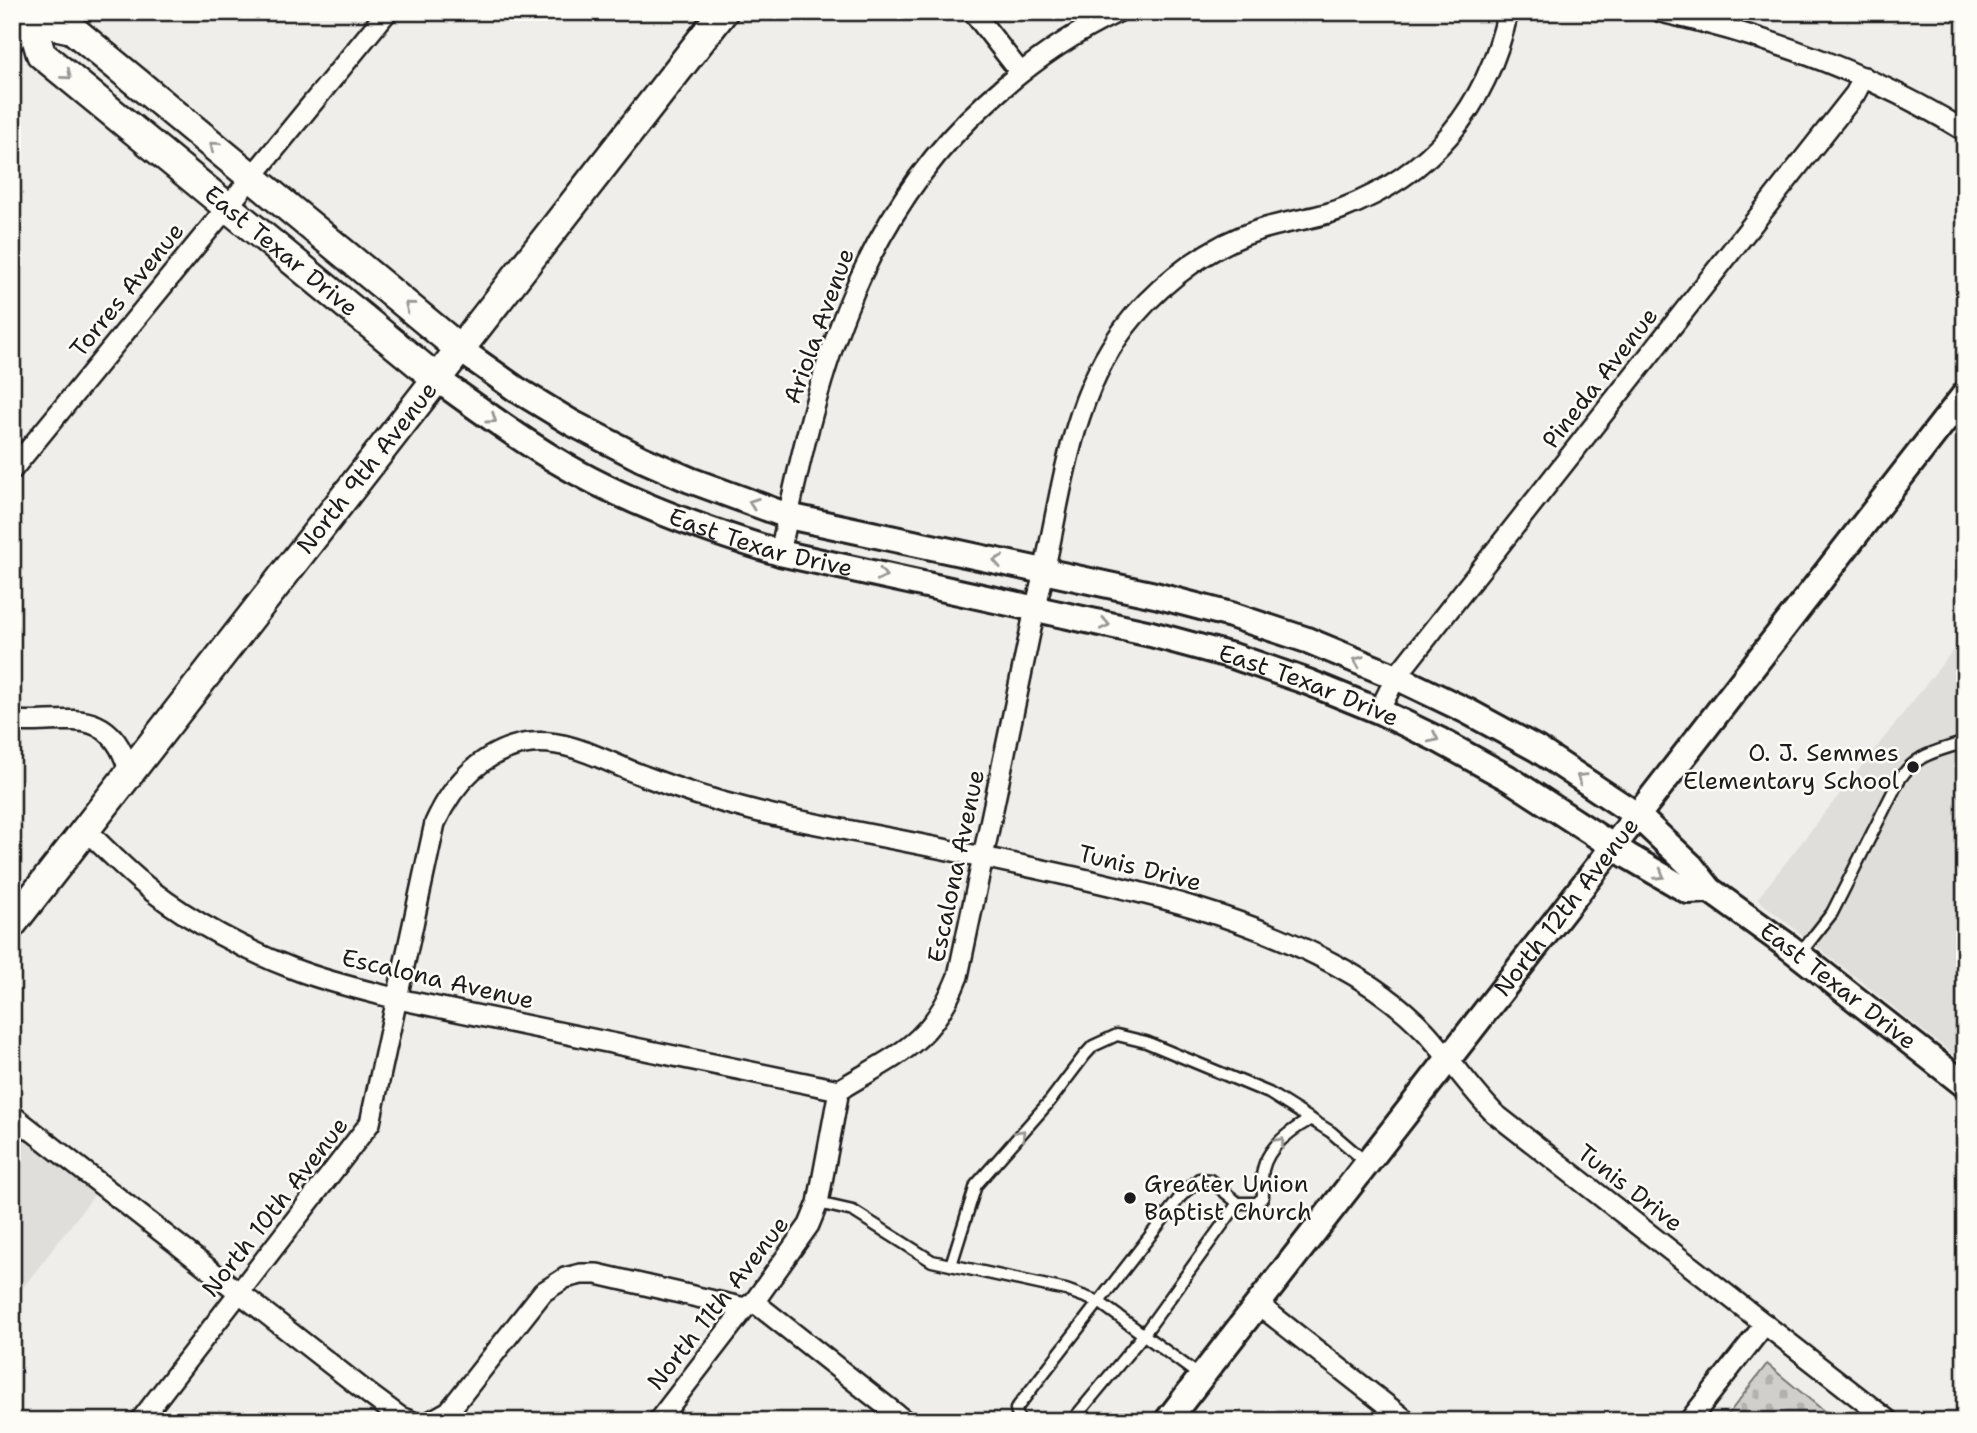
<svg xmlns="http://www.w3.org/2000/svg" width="1977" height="1433" font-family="'Shantell Sans',sans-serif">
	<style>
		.built { fill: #e0deda }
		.cemetery { fill: url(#cemetery-stones); stroke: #767674; stroke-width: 2 }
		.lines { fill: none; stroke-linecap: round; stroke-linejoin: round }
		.service-casing { stroke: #1c1c1c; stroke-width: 15 }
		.minor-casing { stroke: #1c1c1c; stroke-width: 24 }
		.tertiary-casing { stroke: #1c1c1c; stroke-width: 30 }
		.secondary-casing { stroke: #1c1c1c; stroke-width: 33 }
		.service { stroke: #fdfcf7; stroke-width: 10 }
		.minor { stroke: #fdfcf7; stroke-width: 19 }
		.tertiary { stroke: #fdfcf7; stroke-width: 24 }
		.secondary { stroke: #fdfcf7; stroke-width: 28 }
		.oneway { stroke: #989794 }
		.poi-dot { fill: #1c1c1c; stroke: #fdfcf7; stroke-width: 2.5 }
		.labels { text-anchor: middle; stroke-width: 5; stroke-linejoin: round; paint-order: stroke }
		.street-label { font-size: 24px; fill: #1c1c1c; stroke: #fdfcf7 }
		.poi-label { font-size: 24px; fill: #1c1c1c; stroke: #fdfcf7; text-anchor: end }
	</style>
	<defs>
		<pattern id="cemetery-stones" width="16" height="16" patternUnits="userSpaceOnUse" patternTransform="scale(1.75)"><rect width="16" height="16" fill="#d0cfcc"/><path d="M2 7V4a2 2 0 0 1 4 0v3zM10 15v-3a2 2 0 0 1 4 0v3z" fill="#b2b1af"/></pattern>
	</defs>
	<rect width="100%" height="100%" fill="#f0eeea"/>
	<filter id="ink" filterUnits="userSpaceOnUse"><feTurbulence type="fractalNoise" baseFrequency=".0143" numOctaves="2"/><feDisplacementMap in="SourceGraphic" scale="14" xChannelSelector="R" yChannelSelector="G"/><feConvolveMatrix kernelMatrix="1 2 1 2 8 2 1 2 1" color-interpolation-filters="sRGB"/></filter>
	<g filter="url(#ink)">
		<!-- built -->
		<g class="built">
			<path d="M1965,635V1064L1757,899Z"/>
			<path d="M12,1129L95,1194L12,1302Z"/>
		</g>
		<!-- cemetery -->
		<path class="cemetery" d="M1767,1364L1836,1421H1723Z"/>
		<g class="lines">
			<defs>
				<g id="service">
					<path d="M1799,955L1832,913L1899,780C1917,753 1936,752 1965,742"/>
					<path d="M818,1203L853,1211L932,1261L1066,1290L1099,1302L1200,1376"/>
					<path d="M951,1265L976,1185L1050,1101L1084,1056L1093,1046L1117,1035L1146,1042L1269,1093L1331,1132L1367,1163"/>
					<path d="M1019,1421L1016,1409L1181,1196L1199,1179L1210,1180L1238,1203H1257L1263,1197C1263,1191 1262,1185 1262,1179C1262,1151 1289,1131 1311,1119"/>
					<path d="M1072,1421L1144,1334L1238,1203"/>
				</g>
				<g id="minor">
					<path d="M973,12L1020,72"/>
					<path d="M1661,12C1768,36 1871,73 1965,131"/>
					<path d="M12,43L36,14"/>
					<path d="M12,470L387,12"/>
					<path d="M780,553C816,383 853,223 987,102C1027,65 1069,35 1118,12"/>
					<path d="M1379,711L1396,677L1855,94L1864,77"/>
					<path d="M12,721C65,725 110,702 129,771"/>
					<path d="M85,829C107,851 128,872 152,891C192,922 247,951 294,969C327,982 363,990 398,999L839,1090C896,1055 932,1044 958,976L1035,609C1062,510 1064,398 1134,316C1166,279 1211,245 1259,230C1286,221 1315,219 1341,209C1433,174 1487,107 1508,12"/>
					<path d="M12,1115L369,1394L400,1417L411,1421"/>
					<path d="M754,1302L905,1421"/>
					<path d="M1259,1305L1407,1421"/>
					<path d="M140,1421L370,1123L435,823C453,783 485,748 531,743C571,739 608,763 644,776C680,790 716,801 752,810C785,819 819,824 852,831C920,844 989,858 1057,873C1152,894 1247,917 1334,964C1368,982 1398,1003 1425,1031C1449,1057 1469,1087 1494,1113L1889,1421"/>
					<path d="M431,1421L449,1411L543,1292L565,1278L581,1274H597L745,1308"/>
					<path d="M658,1421L745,1308L754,1302L809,1225L818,1203L839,1090"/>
					<path d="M1689,1421L1765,1324"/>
				</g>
				<g id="tertiary">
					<path id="s1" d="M461,350L516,389L572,423L640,458L690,480L788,516L1155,595L1231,615L1307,640L1396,677L1467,711L1537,749L1638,816L1691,866L1710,890L1789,947L1965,1085"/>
					<path id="s2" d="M437,379C475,406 512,434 552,458C623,501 702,529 780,553L1151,634L1236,657L1308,682L1379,711L1439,740L1508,778L1628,856L1688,891L1710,890"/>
					<path id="s3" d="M1167,1421L1965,394"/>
				</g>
				<g id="secondary">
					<path d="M22,12L31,20L72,29L461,350"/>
					<path id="s4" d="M31,20L41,54L437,379"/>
					<path id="s5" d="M12,924C247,618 487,317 723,12"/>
				</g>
			</defs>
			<!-- service casing -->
			<use href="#service" class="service-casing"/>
			<!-- minor casing -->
			<use href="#minor" class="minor-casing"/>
			<!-- tertiary casing -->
			<use href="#tertiary" class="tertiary-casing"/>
			<!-- secondary casing -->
			<use href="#secondary" class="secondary-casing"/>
			<!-- service -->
			<use href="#service" class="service"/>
			<!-- minor -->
			<use href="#minor" class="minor"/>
			<!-- tertiary -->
			<use href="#tertiary" class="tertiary"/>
			<!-- secondary -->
			<use href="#secondary" class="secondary"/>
		</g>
		<!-- one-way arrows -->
		<defs><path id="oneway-chevron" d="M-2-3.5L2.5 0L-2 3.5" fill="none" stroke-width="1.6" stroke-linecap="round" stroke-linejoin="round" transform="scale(1.75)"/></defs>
		<g class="oneway">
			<use href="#oneway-chevron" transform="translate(67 75) rotate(40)"/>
			<use href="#oneway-chevron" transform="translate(214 146) rotate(-140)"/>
			<use href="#oneway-chevron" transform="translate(409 306) rotate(-141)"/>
			<use href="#oneway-chevron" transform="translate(492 419) rotate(35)"/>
			<use href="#oneway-chevron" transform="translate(753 503) rotate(-160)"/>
			<use href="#oneway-chevron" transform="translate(998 561) rotate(-168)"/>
			<use href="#oneway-chevron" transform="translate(882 575) rotate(13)"/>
			<use href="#oneway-chevron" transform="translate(1105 624) rotate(12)"/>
			<use href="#oneway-chevron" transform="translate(1358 661) rotate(-158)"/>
			<use href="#oneway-chevron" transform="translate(1434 738) rotate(26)"/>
			<use href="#oneway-chevron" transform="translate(1581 778) rotate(-148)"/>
			<use href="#oneway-chevron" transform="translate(1660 875) rotate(31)"/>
			<use href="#oneway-chevron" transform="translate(1021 1134) rotate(-49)"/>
			<use href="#oneway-chevron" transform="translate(1280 1142) rotate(-49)"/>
		</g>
	</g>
	<!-- markers -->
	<g class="poi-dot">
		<circle cx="1913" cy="767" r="7"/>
		<circle cx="1130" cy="1198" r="7"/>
	</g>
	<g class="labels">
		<!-- street labels -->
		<g class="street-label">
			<text dy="8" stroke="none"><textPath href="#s4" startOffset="346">East Texar Drive</textPath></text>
			<text transform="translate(127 290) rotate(-51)" y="8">Torres Avenue</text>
			<text transform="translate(819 326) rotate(-70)" y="8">Ariola Avenue</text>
			<text transform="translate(1600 378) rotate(-52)" y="8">Pineda Avenue</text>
			<text dy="8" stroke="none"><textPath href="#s5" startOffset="578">North 9th Avenue</textPath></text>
			<text dy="8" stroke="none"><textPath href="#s2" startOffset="366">East Texar Drive</textPath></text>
			<text dy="8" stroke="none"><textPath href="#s2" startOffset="933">East Texar Drive</textPath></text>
			<text transform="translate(956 866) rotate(-78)" y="8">Escalona Avenue</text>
			<text transform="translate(1140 868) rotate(14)" y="8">Tunis Drive</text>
			<text dy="8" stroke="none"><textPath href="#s3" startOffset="651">North 12th Avenue</textPath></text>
			<text transform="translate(438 979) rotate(13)" y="8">Escalona Avenue</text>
			<text dy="8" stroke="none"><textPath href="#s1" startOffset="1542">East Texar Drive</textPath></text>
			<text transform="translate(1630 1188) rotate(38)" y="8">Tunis Drive</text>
			<text transform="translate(275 1207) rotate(-52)" y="8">North 10th Avenue</text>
			<text transform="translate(718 1303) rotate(-52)" y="8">North 11th Avenue</text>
		</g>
		<!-- poi labels -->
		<g class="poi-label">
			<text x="1899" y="761">O. J. Semmes<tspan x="1899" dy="28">Elementary School</tspan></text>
			<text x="1144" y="1192" text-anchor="start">Greater Union<tspan x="1144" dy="28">Baptist Church</tspan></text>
		</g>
	</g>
	<!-- margin -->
	<rect width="1977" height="1433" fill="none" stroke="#fdfcf7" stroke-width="42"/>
	<rect x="21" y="21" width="1935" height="1391" fill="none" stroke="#1c1c1c" stroke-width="2.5" filter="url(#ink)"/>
</svg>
